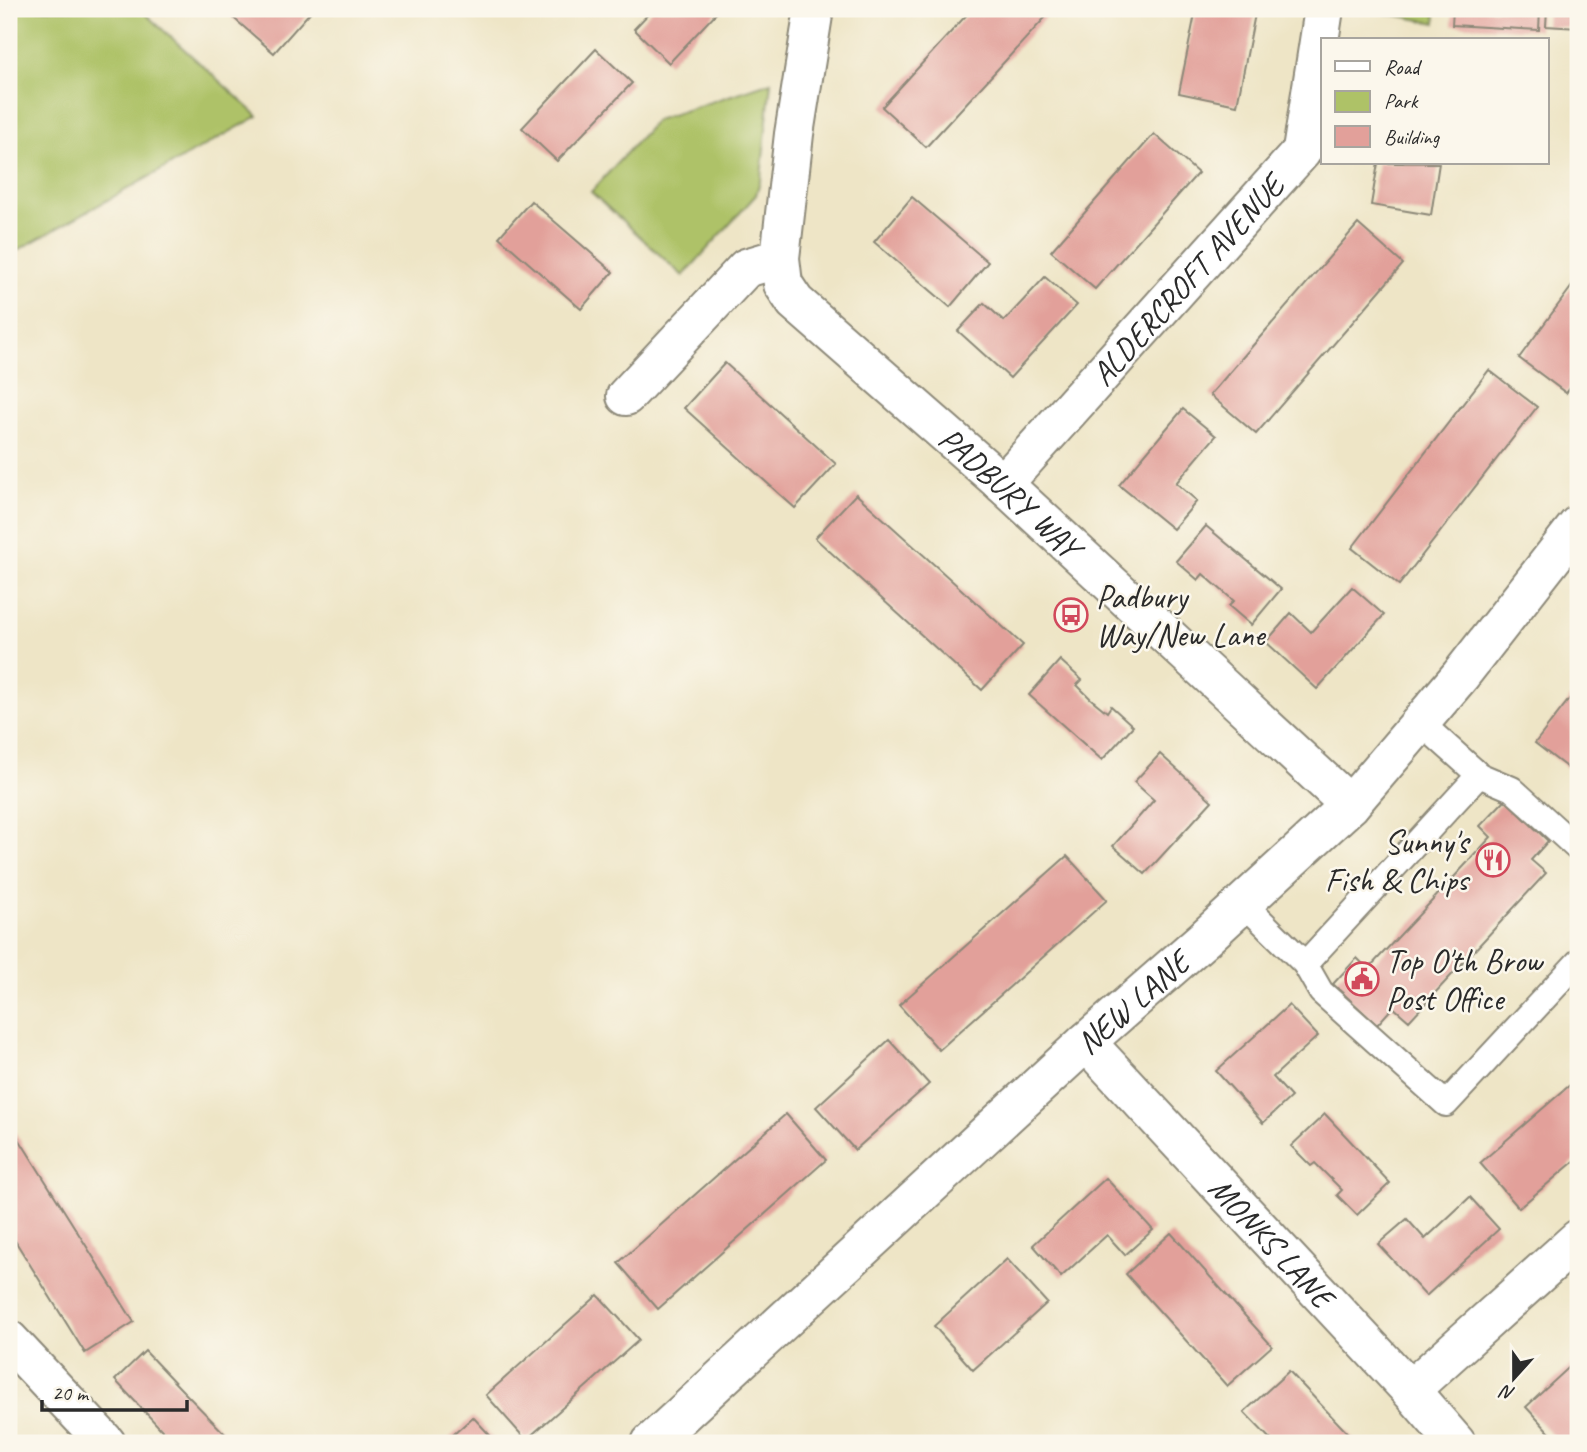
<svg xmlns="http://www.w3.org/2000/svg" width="1587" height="1452" font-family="Caveat,sans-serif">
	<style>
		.green { fill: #aec267; stroke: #6c7649; stroke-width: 2 }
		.building { fill: #e2a09a }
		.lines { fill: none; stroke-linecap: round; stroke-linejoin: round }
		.lane-casing { stroke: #8c8878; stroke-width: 28 }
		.street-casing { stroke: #8c8878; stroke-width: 42 }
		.secondary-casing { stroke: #8c8878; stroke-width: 42 }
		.lane { stroke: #fff; stroke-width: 24 }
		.street { stroke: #fff; stroke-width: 38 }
		.secondary { stroke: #fff; stroke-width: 38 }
		.labels { text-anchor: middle; stroke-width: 5; stroke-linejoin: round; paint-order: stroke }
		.street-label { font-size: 33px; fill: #2b2b2b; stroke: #fbf7ec }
		.poi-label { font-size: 33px; fill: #2b2b2b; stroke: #fbf7ec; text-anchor: start }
	</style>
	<rect width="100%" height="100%" fill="#fbf7ec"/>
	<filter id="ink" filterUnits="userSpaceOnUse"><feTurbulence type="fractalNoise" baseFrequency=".0143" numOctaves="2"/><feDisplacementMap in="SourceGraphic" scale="14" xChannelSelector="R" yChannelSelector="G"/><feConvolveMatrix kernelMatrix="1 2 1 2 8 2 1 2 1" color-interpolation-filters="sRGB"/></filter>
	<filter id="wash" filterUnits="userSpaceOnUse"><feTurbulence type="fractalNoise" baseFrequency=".00686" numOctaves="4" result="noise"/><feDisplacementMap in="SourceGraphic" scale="28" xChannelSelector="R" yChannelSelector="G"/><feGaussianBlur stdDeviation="1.57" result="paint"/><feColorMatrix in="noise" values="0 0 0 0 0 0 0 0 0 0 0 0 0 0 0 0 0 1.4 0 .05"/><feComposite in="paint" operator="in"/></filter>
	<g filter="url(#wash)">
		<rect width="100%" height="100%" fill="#eee5c6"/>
		<!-- green -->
		<g class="green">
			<path d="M9,9H140L258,116L9,255Z"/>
			<path d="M1364,9H1435L1436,23Z"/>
			<path d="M771,82L761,177L756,195L683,276L591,192L656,120Z"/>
		</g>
		<g id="blocks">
			<!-- building -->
			<g class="building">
				<path d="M235,9H313L274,53L230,15Z"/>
				<path d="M653,9H720L669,63L634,29Z"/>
				<path d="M972,9H1053L926,147L882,107Z"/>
				<path d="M1196,9H1256L1237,105L1179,93Z"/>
				<path d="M1453,9H1540L1539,30L1452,25Z"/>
				<path d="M1547,9H1578V28L1546,26Z"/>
				<path d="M596,49L632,83L557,161L522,128Z"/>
				<path d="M1154,134L1198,173L1095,289L1051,251Z"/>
				<path d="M1378,163H1439L1431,215L1371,205Z"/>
				<path d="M912,197L988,262L950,307L874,242Z"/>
				<path d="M531,201L613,272L581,309L499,237Z"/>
				<path d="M1358,224L1403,264L1256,434L1210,395Z"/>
				<path d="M1045,277L1077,305L1010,378L958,331L984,303L1004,321Z"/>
				<path d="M1578,278V378L1566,393L1519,358Z"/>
				<path d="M725,363L836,464L795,508L684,408Z"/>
				<path d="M1489,370L1537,407L1399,585L1352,548Z"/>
				<path d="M1183,409L1216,436L1176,483L1197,501L1173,529L1119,485Z"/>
				<path d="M856,494L1023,645L982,690L815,538Z"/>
				<path d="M1206,526L1281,589L1251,625L1229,606L1234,601L1218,587L1203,574L1198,580L1176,561Z"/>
				<path d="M1352,587L1384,615L1317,689L1266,642L1291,613L1311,632Z"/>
				<path d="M1060,660L1082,680L1077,685L1091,699L1107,712L1111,706L1133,726L1102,760L1029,695Z"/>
				<path d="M1578,688V776L1535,743Z"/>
				<path d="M1160,754L1212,801L1145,874L1113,846L1154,800L1134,782Z"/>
				<path d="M1505,800L1548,841L1531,860L1546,873L1409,1021L1393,1007L1377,1025L1333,984L1357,958L1368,969L1430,903L1491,837L1480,826Z"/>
				<path d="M1067,856L1107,900L939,1050L899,1005Z"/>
				<path d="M1289,1005L1318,1036L1273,1077L1291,1097L1263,1123L1216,1071Z"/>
				<path d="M889,1040L929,1084L855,1150L816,1107Z"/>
				<path d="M1578,1078V1158L1519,1208L1480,1163Z"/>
				<path d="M786,1114L826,1160L658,1309L618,1263Z"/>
				<path d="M1325,1114L1390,1183L1357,1215L1337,1195L1342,1190L1315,1163L1311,1166L1291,1146Z"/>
				<path d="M9,1123L134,1322L85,1353L9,1231Z"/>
				<path d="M1106,1178L1153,1230L1125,1255L1107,1235L1061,1277L1033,1245Z"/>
				<path d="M1470,1197L1499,1229L1426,1296L1378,1244L1407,1219L1425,1239Z"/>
				<path d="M1171,1233L1272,1346L1227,1386L1126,1274Z"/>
				<path d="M1007,1259L1047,1303L973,1370L934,1326Z"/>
				<path d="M598,1295L639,1340L526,1440L486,1395Z"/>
				<path d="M145,1351L181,1389L234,1443H174L115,1380Z"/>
				<path d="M1578,1359V1443H1559L1526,1407Z"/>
				<path d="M1289,1371L1357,1443H1274L1244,1412Z"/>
				<path d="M473,1417L497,1443H444Z"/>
			</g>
		</g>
	</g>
	<g filter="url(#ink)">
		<use href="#blocks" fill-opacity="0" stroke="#8c8878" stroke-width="2"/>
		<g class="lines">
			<defs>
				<g id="lane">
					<path d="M1479,775L1512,789L1578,849"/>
					<path d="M1243,903L1305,964L1479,775L1421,723"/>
					<path d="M1305,964L1321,992L1446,1104L1578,962"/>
				</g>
				<g id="street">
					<path id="s1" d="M814,9L794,134L780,258L783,284L795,302L1003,484L1350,805"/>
					<path d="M626,396L746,268L780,258"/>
					<path id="s2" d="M1003,484L1302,151L1324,9"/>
					<path id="s3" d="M1086,1042L1410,1390L1456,1443"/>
					<path d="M9,1340L106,1443"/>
					<path d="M1410,1390L1578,1239"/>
				</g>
				<g id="secondary">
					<path id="s4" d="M651,1443L1086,1042L1205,938L1350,805L1460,676L1578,525"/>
				</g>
			</defs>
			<!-- lane casing -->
			<use href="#lane" class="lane-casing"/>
			<!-- street casing -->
			<use href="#street" class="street-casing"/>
			<!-- secondary casing -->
			<use href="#secondary" class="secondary-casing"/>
			<!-- lane -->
			<use href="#lane" class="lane"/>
			<!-- street -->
			<use href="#street" class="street"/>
			<!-- secondary -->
			<use href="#secondary" class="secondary"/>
		</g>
	</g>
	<!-- icons -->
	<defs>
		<symbol id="bus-ring" viewBox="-11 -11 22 22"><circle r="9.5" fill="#fbf7ec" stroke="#d1495b" stroke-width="1.5"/><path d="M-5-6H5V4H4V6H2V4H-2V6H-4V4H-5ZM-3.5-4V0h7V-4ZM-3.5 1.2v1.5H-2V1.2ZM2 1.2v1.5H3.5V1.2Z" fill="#d1495b"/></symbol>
		<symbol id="restaurant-ring" viewBox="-11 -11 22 22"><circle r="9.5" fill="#fbf7ec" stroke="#d1495b" stroke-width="1.5"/><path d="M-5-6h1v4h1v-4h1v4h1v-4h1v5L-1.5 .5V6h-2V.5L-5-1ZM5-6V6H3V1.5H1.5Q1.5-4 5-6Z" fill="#d1495b"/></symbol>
		<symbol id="civic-ring" viewBox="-11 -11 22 22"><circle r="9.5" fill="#fbf7ec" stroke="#d1495b" stroke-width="1.5"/><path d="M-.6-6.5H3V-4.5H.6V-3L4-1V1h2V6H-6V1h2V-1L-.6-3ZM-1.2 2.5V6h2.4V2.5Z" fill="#d1495b"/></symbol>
	</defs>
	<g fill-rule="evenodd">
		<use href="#bus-ring" x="1052" y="596" width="38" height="38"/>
		<use href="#restaurant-ring" x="1474" y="841" width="38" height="38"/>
		<use href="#civic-ring" x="1343" y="960" width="38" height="38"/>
	</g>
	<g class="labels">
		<!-- street labels -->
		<g class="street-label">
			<text dy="12" stroke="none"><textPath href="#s2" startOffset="275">ALDERCROFT AVENUE</textPath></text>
			<text dy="12" stroke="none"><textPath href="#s1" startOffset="586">PADBURY WAY</textPath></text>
			<text dy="12" stroke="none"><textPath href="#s4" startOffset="653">NEW LANE</textPath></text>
			<text dy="12" stroke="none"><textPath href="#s3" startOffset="273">MONKS LANE</textPath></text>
		</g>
		<!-- poi labels -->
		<g class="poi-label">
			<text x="1096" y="608">Padbury<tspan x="1096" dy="38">Way/New Lane</tspan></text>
			<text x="1468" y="853" text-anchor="end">Sunny's<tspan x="1468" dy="38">Fish &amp; Chips</tspan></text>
			<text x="1386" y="972">Top O'th Brow<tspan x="1386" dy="38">Post Office</tspan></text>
		</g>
	</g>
	<!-- margin -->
	<rect width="1587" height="1452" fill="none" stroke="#fbf7ec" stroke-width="35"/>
	<!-- legend -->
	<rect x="1321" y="38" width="228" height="126" fill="#fbf7ec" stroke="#a8a59f" stroke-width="2"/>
	<rect x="1335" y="61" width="35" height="10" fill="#ffffff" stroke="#a8a59f" stroke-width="2"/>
	<text x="1384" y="74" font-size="21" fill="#2b2b2b">Road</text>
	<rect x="1335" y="91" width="35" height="21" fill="#aec267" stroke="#a8a59f" stroke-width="2"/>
	<text x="1384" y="108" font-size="21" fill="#2b2b2b">Park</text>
	<rect x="1335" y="126" width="35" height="21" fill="#e2a09a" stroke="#a8a59f" stroke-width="2"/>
	<text x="1384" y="144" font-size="21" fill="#2b2b2b">Building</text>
	<!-- north arrow -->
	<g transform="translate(1514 1378) rotate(201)" stroke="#fbf7ec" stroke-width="5" paint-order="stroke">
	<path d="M0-5L12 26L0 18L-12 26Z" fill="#2b2b2b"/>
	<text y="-10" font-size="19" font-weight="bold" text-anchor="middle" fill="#2b2b2b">N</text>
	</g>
	<!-- scale -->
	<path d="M42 1400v10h145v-10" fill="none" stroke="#2b2b2b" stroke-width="3.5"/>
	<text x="52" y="1400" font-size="21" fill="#2b2b2b" stroke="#fbf7ec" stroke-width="5" paint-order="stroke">20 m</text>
</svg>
